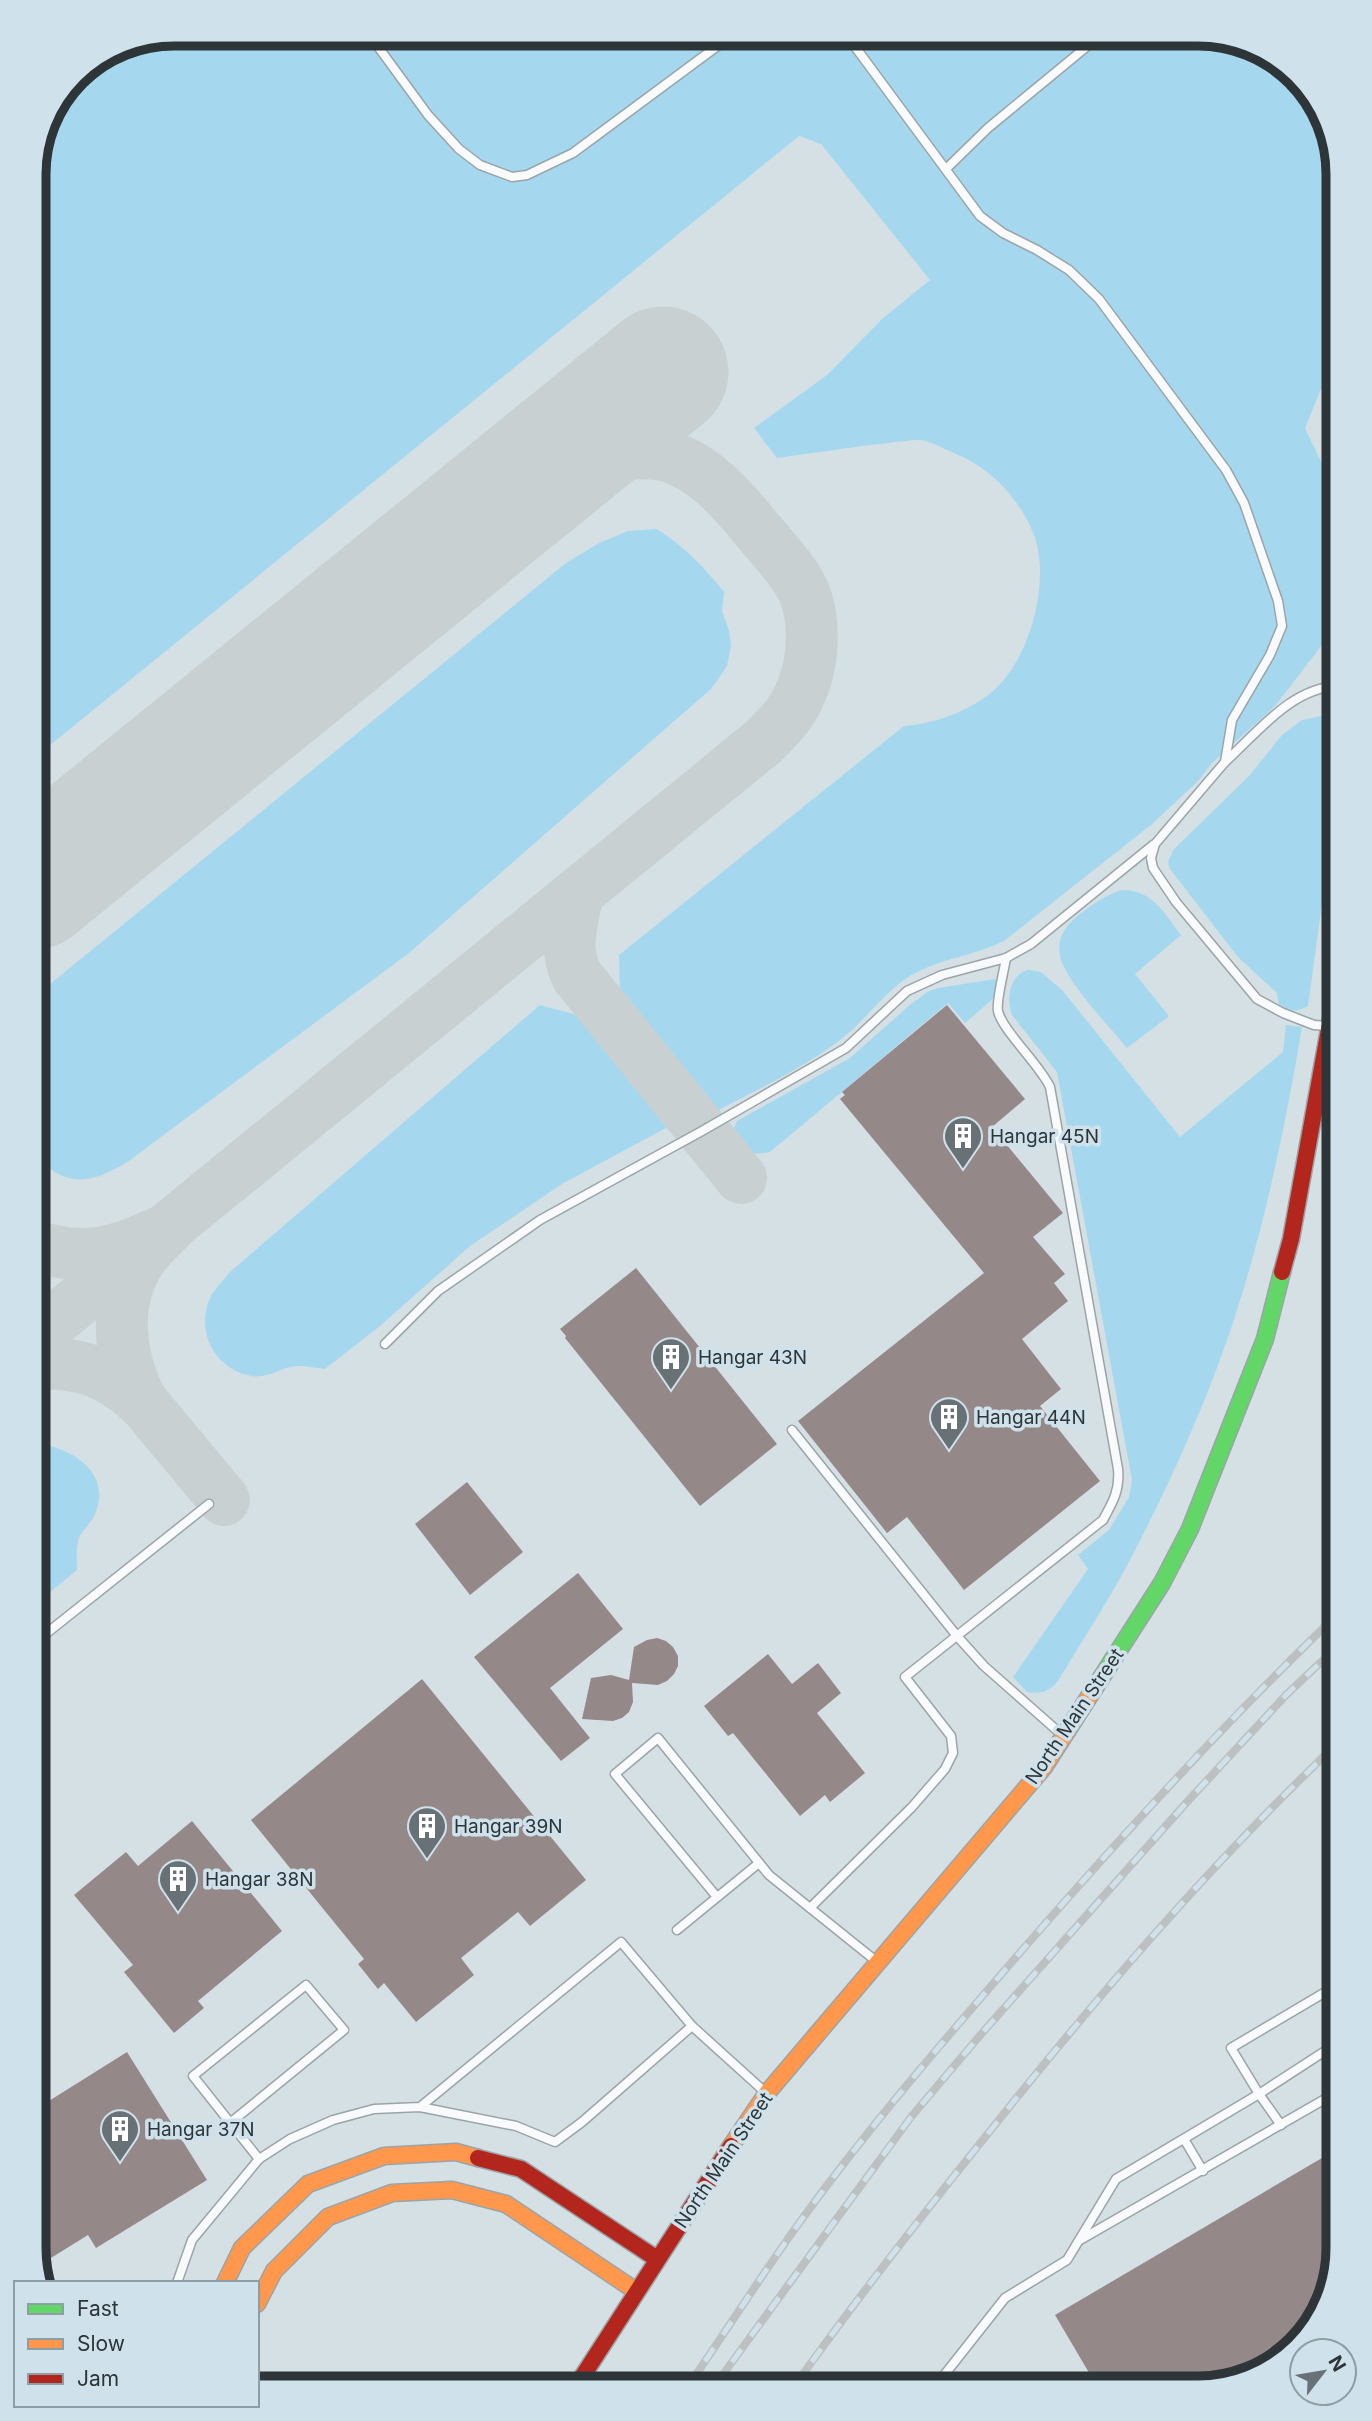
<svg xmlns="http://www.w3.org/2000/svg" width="1372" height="2421" font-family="Inter,sans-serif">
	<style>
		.green { fill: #a5d8ee }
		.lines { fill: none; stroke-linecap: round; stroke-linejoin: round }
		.taxiway { stroke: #c9d0d2; stroke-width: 52 }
		.runway { stroke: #c9d0d2; stroke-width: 131 }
		.building { fill: #958889 }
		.lane-casing { stroke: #9ba4a7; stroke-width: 11 }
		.fast-casing { stroke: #9ba4a7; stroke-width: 19 }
		.slow-casing { stroke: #9ba4a7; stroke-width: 19 }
		.jam-casing { stroke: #9ba4a7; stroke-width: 19 }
		.lane { stroke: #f9fafb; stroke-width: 8 }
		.fast { stroke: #63d668; stroke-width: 16 }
		.slow { stroke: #ff974d; stroke-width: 16 }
		.jam { stroke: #b3261e; stroke-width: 16 }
		.rail-casing { stroke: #bdc0c0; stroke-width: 8 }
		.rail { stroke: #cfe2eb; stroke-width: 5; stroke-dasharray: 16; stroke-linecap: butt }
		.labels { text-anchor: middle; stroke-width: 7; stroke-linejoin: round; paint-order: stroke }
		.poi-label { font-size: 19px; fill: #2e3539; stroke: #cfe2eb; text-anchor: start }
		.street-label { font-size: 19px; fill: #2e3539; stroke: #cfe2eb }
		.rim { fill: none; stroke: #2e3539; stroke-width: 9 }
	</style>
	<rect width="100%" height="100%" fill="#d5e0e5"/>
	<!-- green -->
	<g class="green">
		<path d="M174,33H507L509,36L512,33L1208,34L1277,57L1324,112L1339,174V345L1305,428L1339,499V623L1275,706L1212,763L1198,781L1151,825L1004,941C974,956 938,959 910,976C883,993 864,1022 839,1041C799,1070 753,1092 709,1115L620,1005L619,955L904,726C934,724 969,711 992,692C1030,660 1051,581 1034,535C1020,499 990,467 954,453C944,449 931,441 920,440C910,440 898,442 888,443C851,447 814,453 777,458L754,428L827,375L882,319L930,280L821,144L799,136L33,759L34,165L44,120L75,74L120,44Z"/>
		<path d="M657,529C685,547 704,567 724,592L722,611L729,630L731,646L727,666L712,688L409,953L126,1163C101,1177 78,1188 52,1170C45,1166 41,1160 33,1158V998L566,563L599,543L628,531Z"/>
		<path d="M1326,715L1339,717V780L1308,1006C1296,1013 1291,1011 1279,1005L1277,993L1238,957L1170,869L1168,862L1173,850L1249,776L1282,735L1302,720Z"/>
		<path d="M1122,890C1153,890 1164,913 1181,935L1135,974L1169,1016L1127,1048C1110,1027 1064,980 1060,955C1056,938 1067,924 1080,914C1094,903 1106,895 1122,890Z"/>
		<path d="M1028,970L1041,972L1063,991L1180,1137L1283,1052L1286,1025L1302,1027C1284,1135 1261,1244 1225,1346C1199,1419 1166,1491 1130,1560C1109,1600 1083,1639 1060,1678C1052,1690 1042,1695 1027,1692L1013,1677L1088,1569L1078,1555L1109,1530L1129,1497L1132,1480L1057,1072L1012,1015C1006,999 1009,975 1028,970Z"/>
		<path d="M995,979L998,981L994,998L965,1023L948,1003L770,1152C752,1155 738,1155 730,1137L737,1121L850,1058L911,1004L929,991L938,988Z"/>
		<path d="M540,1005L592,1019L677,1122L562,1184L470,1246L380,1326L325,1369C316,1368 307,1366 298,1366C282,1366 269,1379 251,1376C215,1370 195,1331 210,1298C215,1288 224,1280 230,1272Z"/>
		<path d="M46,1445C79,1452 111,1477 95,1514C91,1524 79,1533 78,1542C76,1551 77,1561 77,1570L33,1606V1446Z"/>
	</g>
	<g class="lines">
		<!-- taxiway -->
		<g class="taxiway">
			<path d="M578,893C572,923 563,948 577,976L741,1178"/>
			<path d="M33,1245C87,1264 120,1251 169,1228C160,1237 150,1246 143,1256C111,1300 119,1358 142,1402"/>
			<path d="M33,1338L763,742C777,728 791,715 799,696C815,663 818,609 796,578C783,558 764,539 749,520C726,492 694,458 655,454C598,448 545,483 496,508"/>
			<path d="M33,1363C79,1362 108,1371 142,1402"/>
			<path d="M120,1375L224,1500"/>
		</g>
		<!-- runway -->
		<path class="runway" d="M33,884L663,372"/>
	</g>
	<!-- building -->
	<g class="building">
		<path d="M947,1005L1025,1099L992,1127L1063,1213L1033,1237L1065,1274L1054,1283L1068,1301L1022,1339L1061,1389L1040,1406L1100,1481L964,1590L907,1517L887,1533L798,1421L984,1273L840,1099L845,1095L842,1092Z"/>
		<path d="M636,1268L777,1444L700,1506L565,1338L566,1336L560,1329Z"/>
		<path d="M467,1482L523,1552L470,1595L415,1524Z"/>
		<path d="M578,1573L623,1629L550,1688L590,1738L561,1761L474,1657Z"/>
		<path d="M657,1638L666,1641L673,1647L678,1656V1666L674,1674L667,1681L658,1685L632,1683L633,1702L629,1712L622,1718L613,1721L582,1719L591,1678L611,1675L629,1680L634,1647L647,1640Z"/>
		<path d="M768,1654L792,1684L818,1663L841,1693L817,1713L865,1773L830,1802L825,1795L800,1816L733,1733L728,1736L704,1706Z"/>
		<path d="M422,1679L586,1880L530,1926L518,1912L461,1958L474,1975L416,2022L384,1983L378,1989L358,1964L364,1959L251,1820Z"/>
		<path d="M192,1821L282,1931L198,2001L204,2008L174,2033L124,1972L133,1965L74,1895L126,1852L138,1866Z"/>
		<path d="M127,2052L207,2180L96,2248L88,2235L38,2266L33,2247V2111Z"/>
		<path d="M1339,2148V2248L1315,2325L1260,2373L1198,2388H1098L1055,2315Z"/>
	</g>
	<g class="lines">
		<defs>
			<g id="lane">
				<path d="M368,33L428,115L459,149L480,165L512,177L527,175L573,153L735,33"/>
				<path d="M842,33L856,48L980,216L1003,233L1037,250L1069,270L1099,299L1226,470L1244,503L1278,601L1282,626L1270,655L1232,720L1225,762L1155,844L1151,858L1153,868L1176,902L1257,999L1283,1013L1314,1025L1327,1026"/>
				<path d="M946,169L988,128L1102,34"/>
				<path d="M1339,462L1334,429L1339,405"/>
				<path d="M1225,762C1258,732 1292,687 1339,686"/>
				<path d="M385,1344L438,1291L540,1220L702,1131L846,1048L907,991L942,975L1006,958L1031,944L1153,845"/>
				<path d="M792,1430L957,1636L984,1666L1061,1734"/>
				<path d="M33,1644L209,1504"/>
				<path d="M717,1897L615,1774L658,1738L769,1875L876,1961"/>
				<path d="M810,1908L912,1807L945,1769L953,1753L951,1736L905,1677L1103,1520C1113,1502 1120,1490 1118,1469L1050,1087C1040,1065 1002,1030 998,1011C996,1001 1004,971 1006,958"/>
				<path d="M677,1930L759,1863"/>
				<path d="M692,2026L765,2092"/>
				<path d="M230,2123L344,2030L306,1985L193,2076L259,2159"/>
				<path d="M1281,2125L1259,2094L1231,2048L1339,1984"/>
				<path d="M1184,2139L1203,2171"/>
				<path d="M1080,2240L1339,2091"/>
				<path d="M177,2283L192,2240L259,2159L290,2139L333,2120L374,2109L420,2107L516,2126L555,2142L582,2122L692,2026L621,1942L420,2107"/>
				<path d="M934,2388L1005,2298L1067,2260L1116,2179L1259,2094L1339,2042"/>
			</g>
			<path id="fast" d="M1094,1689L1162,1583L1190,1529L1265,1339L1282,1272"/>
			<g id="slow">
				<path d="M731,2146L767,2093L1044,1767L1094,1689"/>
				<path d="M225,2283L242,2248L308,2184L384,2156L456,2152L478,2158"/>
				<path d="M257,2304L274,2271L328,2217L392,2193L452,2190L506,2204L636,2291"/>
			</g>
			<g id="jam">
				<path d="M1282,1272L1291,1239L1339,974"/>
				<path d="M478,2158L521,2169L657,2259"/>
				<path d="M575,2388L731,2146"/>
			</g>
		</defs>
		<!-- lane casing -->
		<use href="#lane" class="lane-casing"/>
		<!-- fast casing -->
		<use href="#fast" class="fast-casing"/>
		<!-- slow casing -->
		<use href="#slow" class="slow-casing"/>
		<!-- jam casing -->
		<use href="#jam" class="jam-casing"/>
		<!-- lane -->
		<use href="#lane" class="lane"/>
		<!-- fast -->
		<use href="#fast" class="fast"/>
		<!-- slow -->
		<use href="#slow" class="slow"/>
		<!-- jam -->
		<use href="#jam" class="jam"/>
		<defs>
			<g id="rail">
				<path d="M687,2388C724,2334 759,2279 797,2226C867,2129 946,2038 1024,1948C1125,1832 1228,1719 1339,1613"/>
				<path d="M713,2388L911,2117L983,2032L1187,1802L1286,1695L1339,1645"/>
				<path d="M793,2388C855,2301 920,2218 986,2136C1096,1998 1211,1863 1339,1742"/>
			</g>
		</defs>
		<!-- rail casing -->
		<use href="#rail" class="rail-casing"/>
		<!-- rail -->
		<use href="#rail" class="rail"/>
	</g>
	<!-- icons -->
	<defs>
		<symbol id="building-pin" viewBox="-11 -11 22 30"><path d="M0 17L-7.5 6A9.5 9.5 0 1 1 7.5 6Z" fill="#687175" stroke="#cfe2eb"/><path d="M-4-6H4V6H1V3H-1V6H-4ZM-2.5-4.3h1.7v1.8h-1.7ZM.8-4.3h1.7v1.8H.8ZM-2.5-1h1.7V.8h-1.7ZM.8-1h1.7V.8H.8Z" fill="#fff"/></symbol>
	</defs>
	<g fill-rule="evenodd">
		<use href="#building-pin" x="941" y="1114" width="44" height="60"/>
		<use href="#building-pin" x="649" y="1335" width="44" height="60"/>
		<use href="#building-pin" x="927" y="1395" width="44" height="60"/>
		<use href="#building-pin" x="405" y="1804" width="44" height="60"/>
		<use href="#building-pin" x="156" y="1857" width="44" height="60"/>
		<use href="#building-pin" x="98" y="2107" width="44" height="60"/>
	</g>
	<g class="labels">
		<!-- poi labels -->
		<g class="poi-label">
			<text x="990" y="1143">Hangar 45N</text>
			<text x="698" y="1364">Hangar 43N</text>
			<text x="976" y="1424">Hangar 44N</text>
			<text x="454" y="1833">Hangar 39N</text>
			<text x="205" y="1886">Hangar 38N</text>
			<text x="147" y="2136">Hangar 37N</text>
		</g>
		<!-- street labels -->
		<g class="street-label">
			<text transform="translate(1074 1716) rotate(-56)" y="7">North Main Street</text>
			<text transform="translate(723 2160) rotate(-56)" y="7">North Main Street</text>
		</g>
	</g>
	<!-- crop -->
	<path d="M0 0H1372V2421H0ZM174 46H1198A128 128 0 0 1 1326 174V2248A128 128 0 0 1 1198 2376H174A128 128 0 0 1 46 2248V174A128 128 0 0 1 174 46Z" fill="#cfe2eb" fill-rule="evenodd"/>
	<path class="rim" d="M174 46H1198A128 128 0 0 1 1326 174V2248A128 128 0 0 1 1198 2376H174A128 128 0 0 1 46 2248V174A128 128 0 0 1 174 46Z"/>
	<!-- legend -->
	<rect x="14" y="2281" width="245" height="126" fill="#cfe2eb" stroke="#8f9da4" stroke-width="2"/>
	<rect x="28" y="2304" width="35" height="10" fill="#63d668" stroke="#8f9da4" stroke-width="2"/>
	<text x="77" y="2316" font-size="21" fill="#2e3539">Fast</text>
	<rect x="28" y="2339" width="35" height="10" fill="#ff974d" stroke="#8f9da4" stroke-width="2"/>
	<text x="77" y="2351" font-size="21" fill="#2e3539">Slow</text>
	<rect x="28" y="2374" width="35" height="10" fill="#b3261e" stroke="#8f9da4" stroke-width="2"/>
	<text x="77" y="2386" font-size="21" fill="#2e3539">Jam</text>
	<!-- north arrow -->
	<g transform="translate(1323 2372) rotate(59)"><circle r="33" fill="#cfe2eb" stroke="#8f9da4" stroke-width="2"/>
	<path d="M0-5L12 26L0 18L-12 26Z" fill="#687175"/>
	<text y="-10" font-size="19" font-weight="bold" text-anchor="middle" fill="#2e3539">N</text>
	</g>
</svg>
